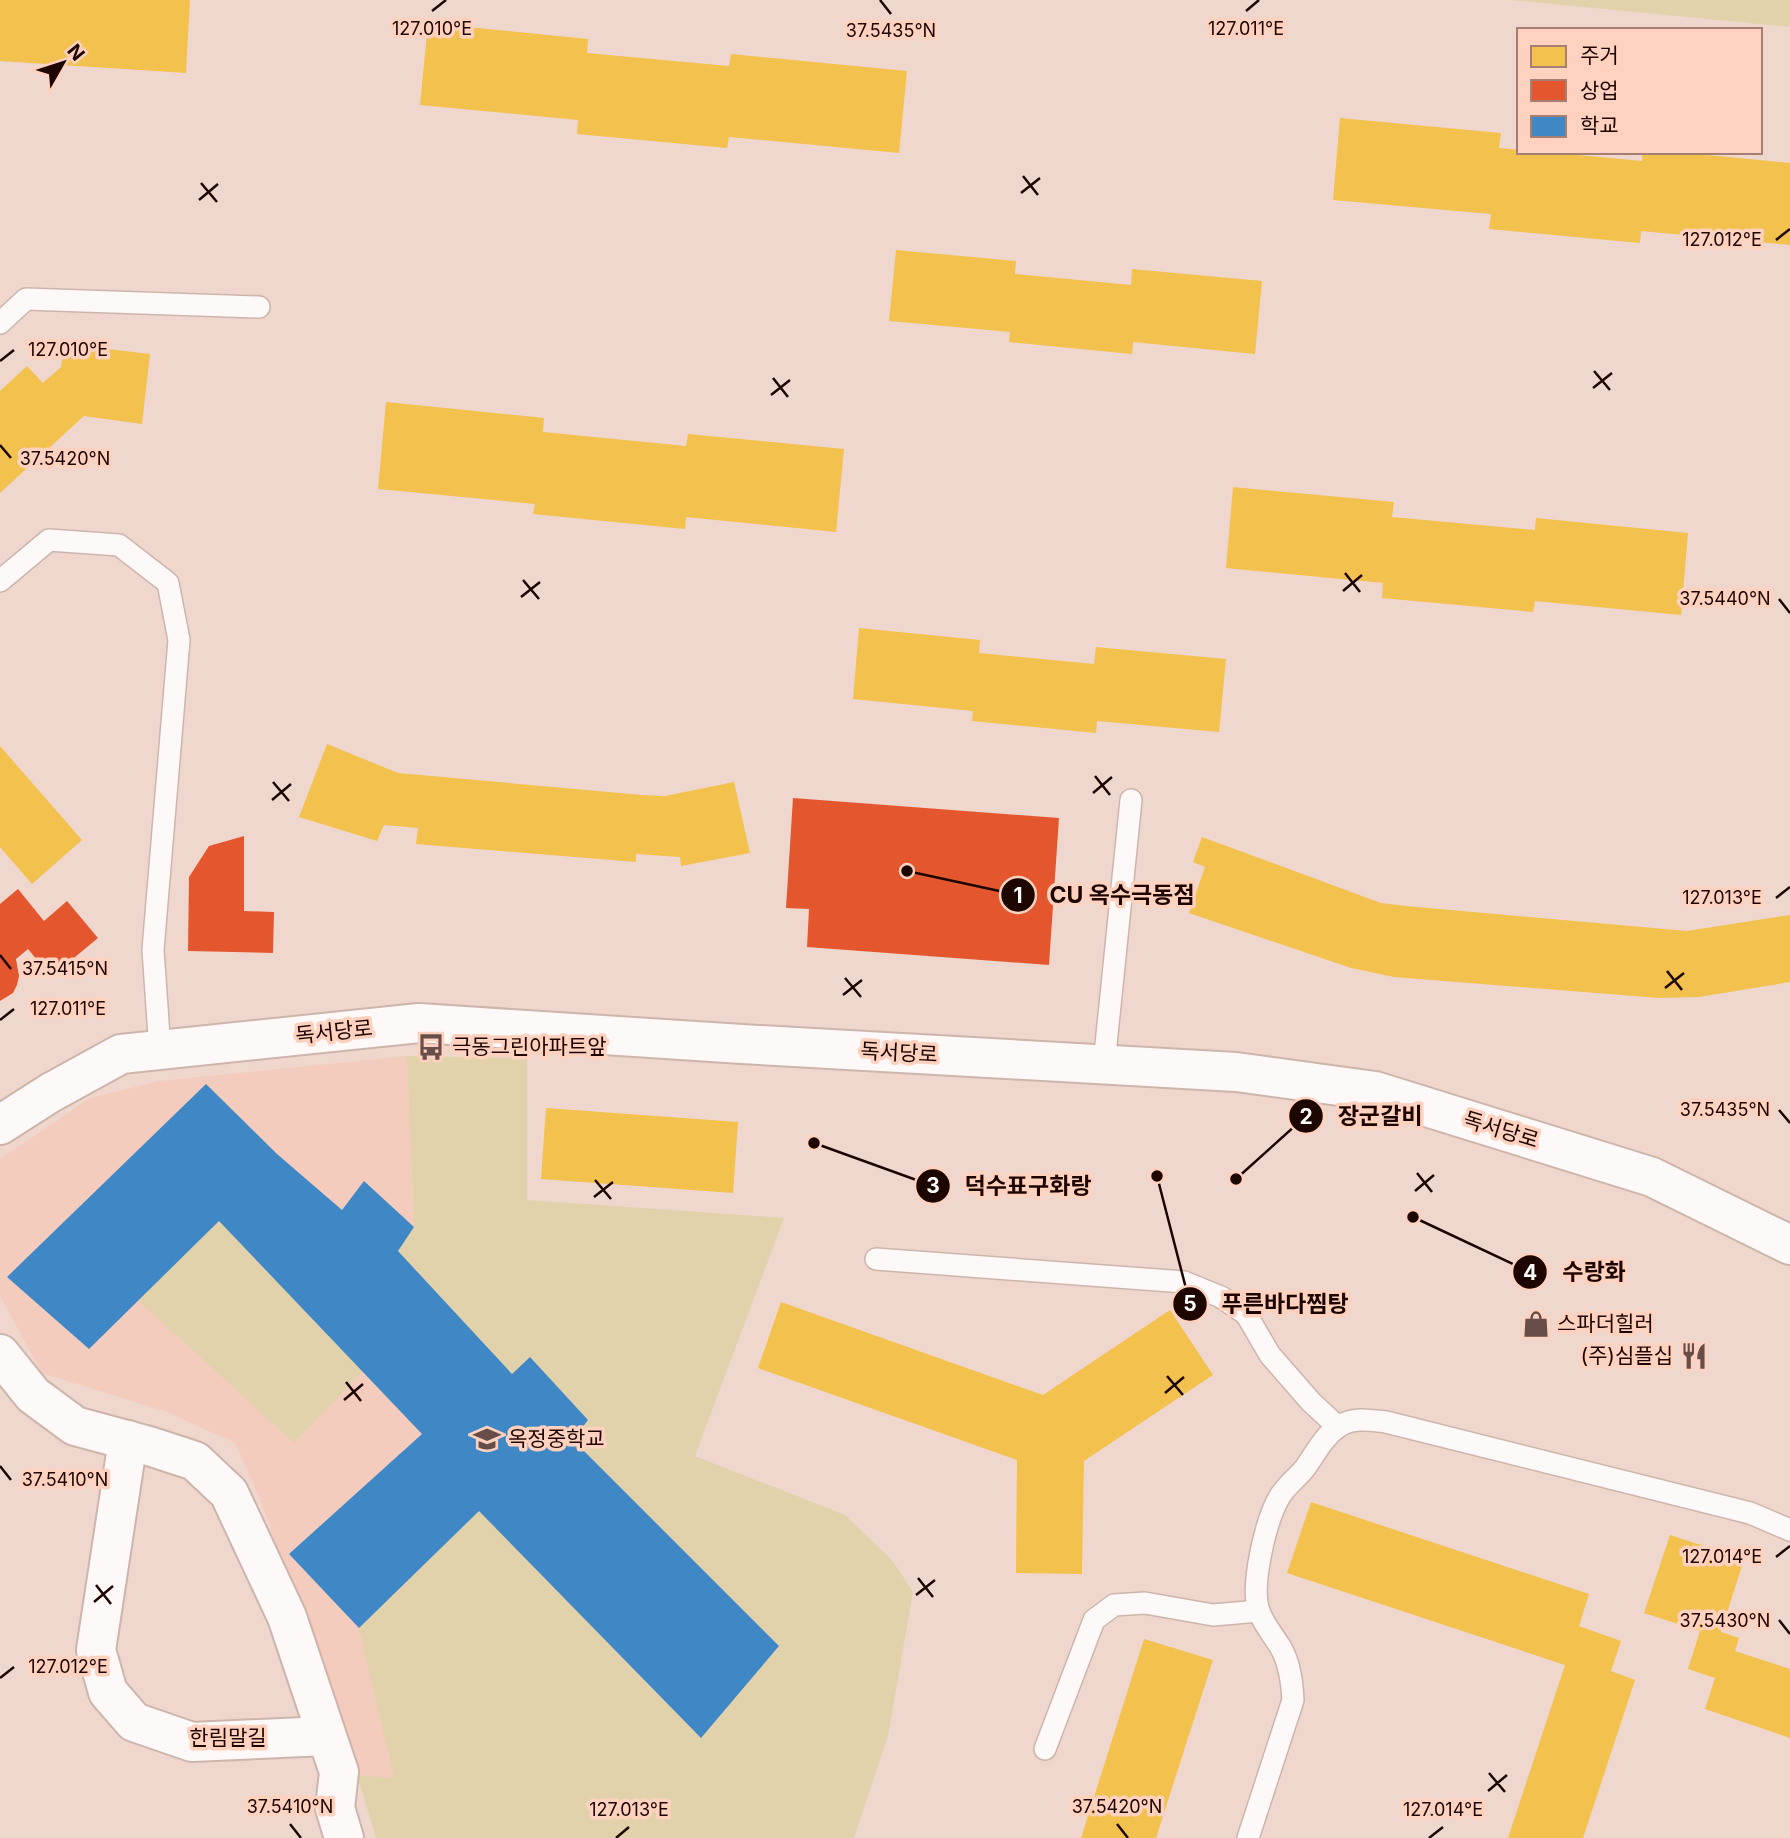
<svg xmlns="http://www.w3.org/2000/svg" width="1790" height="1838" font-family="Inter,'Noto Sans KR',sans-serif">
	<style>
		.built { fill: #f3ccbe }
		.green { fill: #e1d2ab }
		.homes { fill: #f2c14e }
		.shops { fill: #e4572e }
		.schools { fill: #3f88c5 }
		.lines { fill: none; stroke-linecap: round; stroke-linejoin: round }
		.lane-casing { stroke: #ceb5ac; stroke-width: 24 }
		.street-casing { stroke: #ceb5ac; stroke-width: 42 }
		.secondary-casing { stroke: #ceb5ac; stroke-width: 42 }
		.lane { stroke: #fdf9f8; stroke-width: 21 }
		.street { stroke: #fdf9f8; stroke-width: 38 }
		.secondary { stroke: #fdf9f8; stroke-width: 38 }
		.ticks { fill: none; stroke: #1d0500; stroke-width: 2.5 }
		.labels { text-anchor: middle; stroke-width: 7; stroke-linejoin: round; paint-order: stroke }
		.street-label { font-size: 21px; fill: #1d0500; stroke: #ffd1bf }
		.poi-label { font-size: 21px; fill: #1d0500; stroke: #ffd1bf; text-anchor: start }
		.ticks-label { font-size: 18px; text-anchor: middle; fill: #1d0500; stroke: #ffd1bf; stroke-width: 7; stroke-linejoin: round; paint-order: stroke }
		.leader { fill: none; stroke: #1d0500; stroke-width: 2.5 }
		.callout-dot { fill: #1d0500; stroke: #ffd1bf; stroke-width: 2.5 }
		.mark-label { font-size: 21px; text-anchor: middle; font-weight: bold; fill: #fff }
		.callout-label { font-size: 23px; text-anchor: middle; font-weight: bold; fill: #1d0500; stroke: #ffd1bf; stroke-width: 7; stroke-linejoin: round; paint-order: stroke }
	</style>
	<rect width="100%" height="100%" fill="#f0d7ce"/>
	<!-- built -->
	<path class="built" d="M407,1056L414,1227L511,1373L530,1357L588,1420L573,1440L779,1646L701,1738L659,1838L357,1775L260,1499L235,1443L167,1412L42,1373L0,1296V1159L90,1098L159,1081Z"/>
	<!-- green -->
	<g class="green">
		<path d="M1511,0H1790V27Z"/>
		<path d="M407,1056L527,1058V1200L784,1218L695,1456L845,1515L892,1560L913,1592L888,1736L854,1838H376L357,1775L394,1778L359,1628L479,1511L700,1737L779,1646L573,1440L588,1420L530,1357L512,1374L398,1251L414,1227Z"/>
		<path d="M219,1221L363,1371L294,1443L138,1300Z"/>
	</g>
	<!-- homes -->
	<g class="homes">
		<path d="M0,0H190L186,73L0,61Z"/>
		<path d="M428,23L588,39L587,53L729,66L731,54L907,71L899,153L729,137L727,148L577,134L578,120L420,105Z"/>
		<path d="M1340,118L1501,133L1499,148L1519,150V152H1547L1642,161V152H1677L1790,163V245L1641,231L1640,243L1489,229L1491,214L1333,200Z"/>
		<path d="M896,250L1016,261L1015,274L1131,285L1132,269L1262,281L1255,354L1133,342L1132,354L1009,342L1010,332L889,321Z"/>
		<path d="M64,344L150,354L142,424L84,416L0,493V391L27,366L43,383L61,367Z"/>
		<path d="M386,402L544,418L543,432L686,446L688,434L844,449L836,532L686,517L685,529L533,514L535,504L378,489Z"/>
		<path d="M1233,487L1394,502L1392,517L1535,530L1536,518L1688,533L1681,615L1535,601L1533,612L1382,598L1383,583L1226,568Z"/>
		<path d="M859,628L980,640L979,653L1094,664L1096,647L1226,659L1219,732L1097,721L1096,733L972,721L973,711L853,699Z"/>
		<path d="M327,744L398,773L642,795L665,796L734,782L750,853L681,866L680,857L636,854V862L416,844L418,828L384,825L377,841L299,817Z"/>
		<path d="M0,746L82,840L32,884L0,847Z"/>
		<path d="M1202,837L1381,903L1406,906L1687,931L1790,915V982L1699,997L1659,998L1394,977L1351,968L1189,913L1205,867L1193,862Z"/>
		<path d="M546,1108L738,1122L733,1193L541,1179Z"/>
		<path d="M781,1302L1043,1395L1170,1310L1213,1375L1084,1461L1082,1574L1016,1573L1017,1460L758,1368Z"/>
		<path d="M1311,1502L1589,1594L1579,1626L1621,1641L1611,1671L1635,1680L1583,1838H1508L1565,1665L1287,1573Z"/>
		<path d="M1670,1535L1744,1559L1721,1632L1739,1638L1735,1651L1790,1669V1738L1705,1709L1715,1678L1688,1669L1700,1631L1644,1613Z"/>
		<path d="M1144,1639L1213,1660L1156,1838H1081Z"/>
	</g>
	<!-- shops -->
	<g class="shops">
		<path d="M793,798L1059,818L1049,965L807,947L809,909L786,908Z"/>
		<path d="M244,836V911L274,912L273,953L188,951L189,877L209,846Z"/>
		<path d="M18,889L44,921L67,901L98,938L51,977L28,949L16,959L19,976L17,985L13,993L0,1001V904Z"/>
	</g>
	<!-- schools -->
	<path class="schools" d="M206,1084L277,1154L342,1210L364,1181L414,1227L398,1251L512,1374L530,1357L588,1420L573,1440L779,1646L701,1738L479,1511L359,1628L289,1554L422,1434L219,1221L89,1349L7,1277Z"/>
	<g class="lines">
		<defs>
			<g id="lane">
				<path d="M0,323L26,299L259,307"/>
				<path d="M0,581L49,540L119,545L168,583L179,640L153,950L160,1050"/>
				<path d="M1104,1064L1131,800"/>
				<path d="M876,1259L1184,1282L1221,1297L1246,1314L1270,1355L1311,1402L1338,1427"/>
				<path d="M1045,1749L1094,1620L1114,1605L1145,1603L1213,1615L1259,1611"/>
				<path d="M1248,1838L1293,1700C1292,1682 1290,1664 1281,1648C1274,1636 1263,1624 1259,1611C1250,1586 1266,1519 1280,1496C1286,1486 1297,1478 1305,1468C1315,1454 1324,1436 1339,1426C1354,1417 1369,1420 1386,1422L1750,1513L1790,1530"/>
			</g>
			<path id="street" d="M128,1440L96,1650L108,1692L134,1722L192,1742L326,1736"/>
			<g id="secondary">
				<path d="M0,1125L50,1093L121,1054L419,1023L742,1044L1236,1072L1375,1091L1652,1177L1790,1245"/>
				<path d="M0,1354L33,1395L75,1426L149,1446L195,1461L229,1493L287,1617L339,1772L335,1808L344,1838"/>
			</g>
		</defs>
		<!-- lane casing -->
		<use href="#lane" class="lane-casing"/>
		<!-- street casing -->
		<use href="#street" class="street-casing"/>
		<!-- secondary casing -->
		<use href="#secondary" class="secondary-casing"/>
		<!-- lane -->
		<use href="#lane" class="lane"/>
		<!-- street -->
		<use href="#street" class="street"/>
		<!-- secondary -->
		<use href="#secondary" class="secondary"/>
	</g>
	<!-- ticks -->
	<path class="ticks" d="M880,0L891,14M432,11L446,0M1246,11L1259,0M1023,176L1038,195M201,183L217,202M1021,193L1040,178M199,200L218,184M1776,240L1790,229M0,361L14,350M1594,371L1610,390M773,378L788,397M1593,388L1612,373M771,395L790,380M0,445L11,458M1345,573L1360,592M523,580L539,599M1343,591L1362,575M521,597L540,582M1779,599L1790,613M1095,776L1110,795M273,782L289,801M1093,793L1112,777M272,800L291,784M1776,898L1790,887M0,955L11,969M1667,971L1682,990M845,978L861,997M1665,988L1684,973M843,995L862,980M0,1020L14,1009M1779,1110L1790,1123M1417,1173L1432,1192M595,1180L611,1199M1415,1191L1434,1175M594,1197L613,1182M1167,1376L1183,1395M346,1382L361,1401M1165,1393L1184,1377M344,1400L363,1384M0,1466L11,1480M1776,1557L1790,1546M918,1578L933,1597M96,1585L111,1604M916,1595L935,1580M94,1602L113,1586M1779,1620L1790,1634M0,1678L14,1667M1489,1773L1505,1792M1488,1791L1507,1775M290,1824L301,1838M1117,1824L1128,1838M616,1838L629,1827M1429,1838L1443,1827"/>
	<!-- icons -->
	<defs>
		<symbol id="bus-bare" viewBox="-9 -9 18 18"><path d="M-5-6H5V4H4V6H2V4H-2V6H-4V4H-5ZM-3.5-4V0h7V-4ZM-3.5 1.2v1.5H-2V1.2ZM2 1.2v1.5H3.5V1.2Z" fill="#674e48" stroke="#ffd1bf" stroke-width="2.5" paint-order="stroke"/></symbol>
		<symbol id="shop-bare" viewBox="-9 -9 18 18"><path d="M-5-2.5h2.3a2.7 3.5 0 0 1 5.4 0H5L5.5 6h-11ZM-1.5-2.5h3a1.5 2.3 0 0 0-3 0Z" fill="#674e48" stroke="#ffd1bf" stroke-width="2.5" paint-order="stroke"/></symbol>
		<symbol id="restaurant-bare" viewBox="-9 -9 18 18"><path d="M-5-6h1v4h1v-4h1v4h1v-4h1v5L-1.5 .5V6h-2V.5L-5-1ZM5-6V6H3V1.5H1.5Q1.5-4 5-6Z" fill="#674e48" stroke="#ffd1bf" stroke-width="2.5" paint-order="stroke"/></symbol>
		<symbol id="school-bare" viewBox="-9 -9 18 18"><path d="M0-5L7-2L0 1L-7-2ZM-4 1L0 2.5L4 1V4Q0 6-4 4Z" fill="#674e48" stroke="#ffd1bf" stroke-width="2.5" paint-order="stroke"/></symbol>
	</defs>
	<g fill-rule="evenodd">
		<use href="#bus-bare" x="412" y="1028" width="38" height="38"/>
		<use href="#shop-bare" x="1517" y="1305" width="38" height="38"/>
		<use href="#restaurant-bare" x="1675" y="1337" width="38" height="38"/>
		<use href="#school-bare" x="468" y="1420" width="38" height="38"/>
	</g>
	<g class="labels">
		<!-- street labels -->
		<g class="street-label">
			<text transform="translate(334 1032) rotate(-6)" y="7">독서당로</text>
			<text transform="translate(899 1053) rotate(3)" y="7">독서당로</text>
			<text transform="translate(1501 1130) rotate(17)" y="7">독서당로</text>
			<text x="228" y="1745">한림말길</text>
		</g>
		<!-- poi labels -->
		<g class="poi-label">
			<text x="452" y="1054">극동그린아파트앞</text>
			<text x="1557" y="1331">스파더힐러</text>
			<text x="1673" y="1363" text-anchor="end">(주)심플십</text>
			<text x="508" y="1446">옥정중학교</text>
		</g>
	</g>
	<g class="ticks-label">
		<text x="432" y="35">127.010°E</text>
		<text x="1246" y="35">127.011°E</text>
		<text x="891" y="37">37.5435°N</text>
		<text x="1722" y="246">127.012°E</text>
		<text x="68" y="356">127.010°E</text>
		<text x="65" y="465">37.5420°N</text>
		<text x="1725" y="605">37.5440°N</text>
		<text x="1722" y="904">127.013°E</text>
		<text x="65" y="975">37.5415°N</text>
		<text x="68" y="1015">127.011°E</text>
		<text x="1725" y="1116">37.5435°N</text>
		<text x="65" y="1486">37.5410°N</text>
		<text x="1722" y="1563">127.014°E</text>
		<text x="1725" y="1627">37.5430°N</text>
		<text x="68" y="1673">127.012°E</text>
		<text x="290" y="1813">37.5410°N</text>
		<text x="1117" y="1813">37.5420°N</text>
		<text x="629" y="1816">127.013°E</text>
		<text x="1443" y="1816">127.014°E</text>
	</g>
	<!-- callouts -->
	<path class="leader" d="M907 871L1018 895M1236 1179L1306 1116M814 1143L933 1186M1413 1217L1530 1272M1157 1176L1190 1304"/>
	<g class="callout-dot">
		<circle cx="907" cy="871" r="7"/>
		<circle cx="1236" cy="1179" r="7"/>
		<circle cx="814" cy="1143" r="7"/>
		<circle cx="1413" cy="1217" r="7"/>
		<circle cx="1157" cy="1176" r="7"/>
		<circle cx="1018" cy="895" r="18"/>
		<circle cx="1306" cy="1116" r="18"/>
		<circle cx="933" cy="1186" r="18"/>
		<circle cx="1530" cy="1272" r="18"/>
		<circle cx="1190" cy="1304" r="18"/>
	</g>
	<g class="mark-label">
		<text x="1018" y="903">1</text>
		<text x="1306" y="1124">2</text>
		<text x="933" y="1193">3</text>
		<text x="1530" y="1280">4</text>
		<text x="1190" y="1311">5</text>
	</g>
	<g class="callout-label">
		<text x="1122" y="903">CU 옥수극동점</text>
		<text x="1380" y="1124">장군갈비</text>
		<text x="1028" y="1194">덕수표구화랑</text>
		<text x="1594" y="1280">수랑화</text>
		<text x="1285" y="1312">푸른바다찜탕</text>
	</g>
	<!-- legend -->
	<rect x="1517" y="28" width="245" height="126" fill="#ffd1bf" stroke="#a57f73" stroke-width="2"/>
	<rect x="1531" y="46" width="35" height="21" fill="#f2c14e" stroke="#a57f73" stroke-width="2"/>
	<text x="1580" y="63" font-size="21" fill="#1d0500">주거</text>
	<rect x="1531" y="80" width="35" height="21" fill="#e4572e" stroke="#a57f73" stroke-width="2"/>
	<text x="1580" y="98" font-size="21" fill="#1d0500">상업</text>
	<rect x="1531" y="116" width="35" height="21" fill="#3f88c5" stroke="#a57f73" stroke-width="2"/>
	<text x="1580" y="133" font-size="21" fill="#1d0500">학교</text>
	<!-- north arrow -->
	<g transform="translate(63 63) rotate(51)" stroke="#ffd1bf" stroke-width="5" paint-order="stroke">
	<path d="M0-5L12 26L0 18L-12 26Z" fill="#1d0500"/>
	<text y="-10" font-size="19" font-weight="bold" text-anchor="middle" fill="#1d0500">N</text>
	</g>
</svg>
